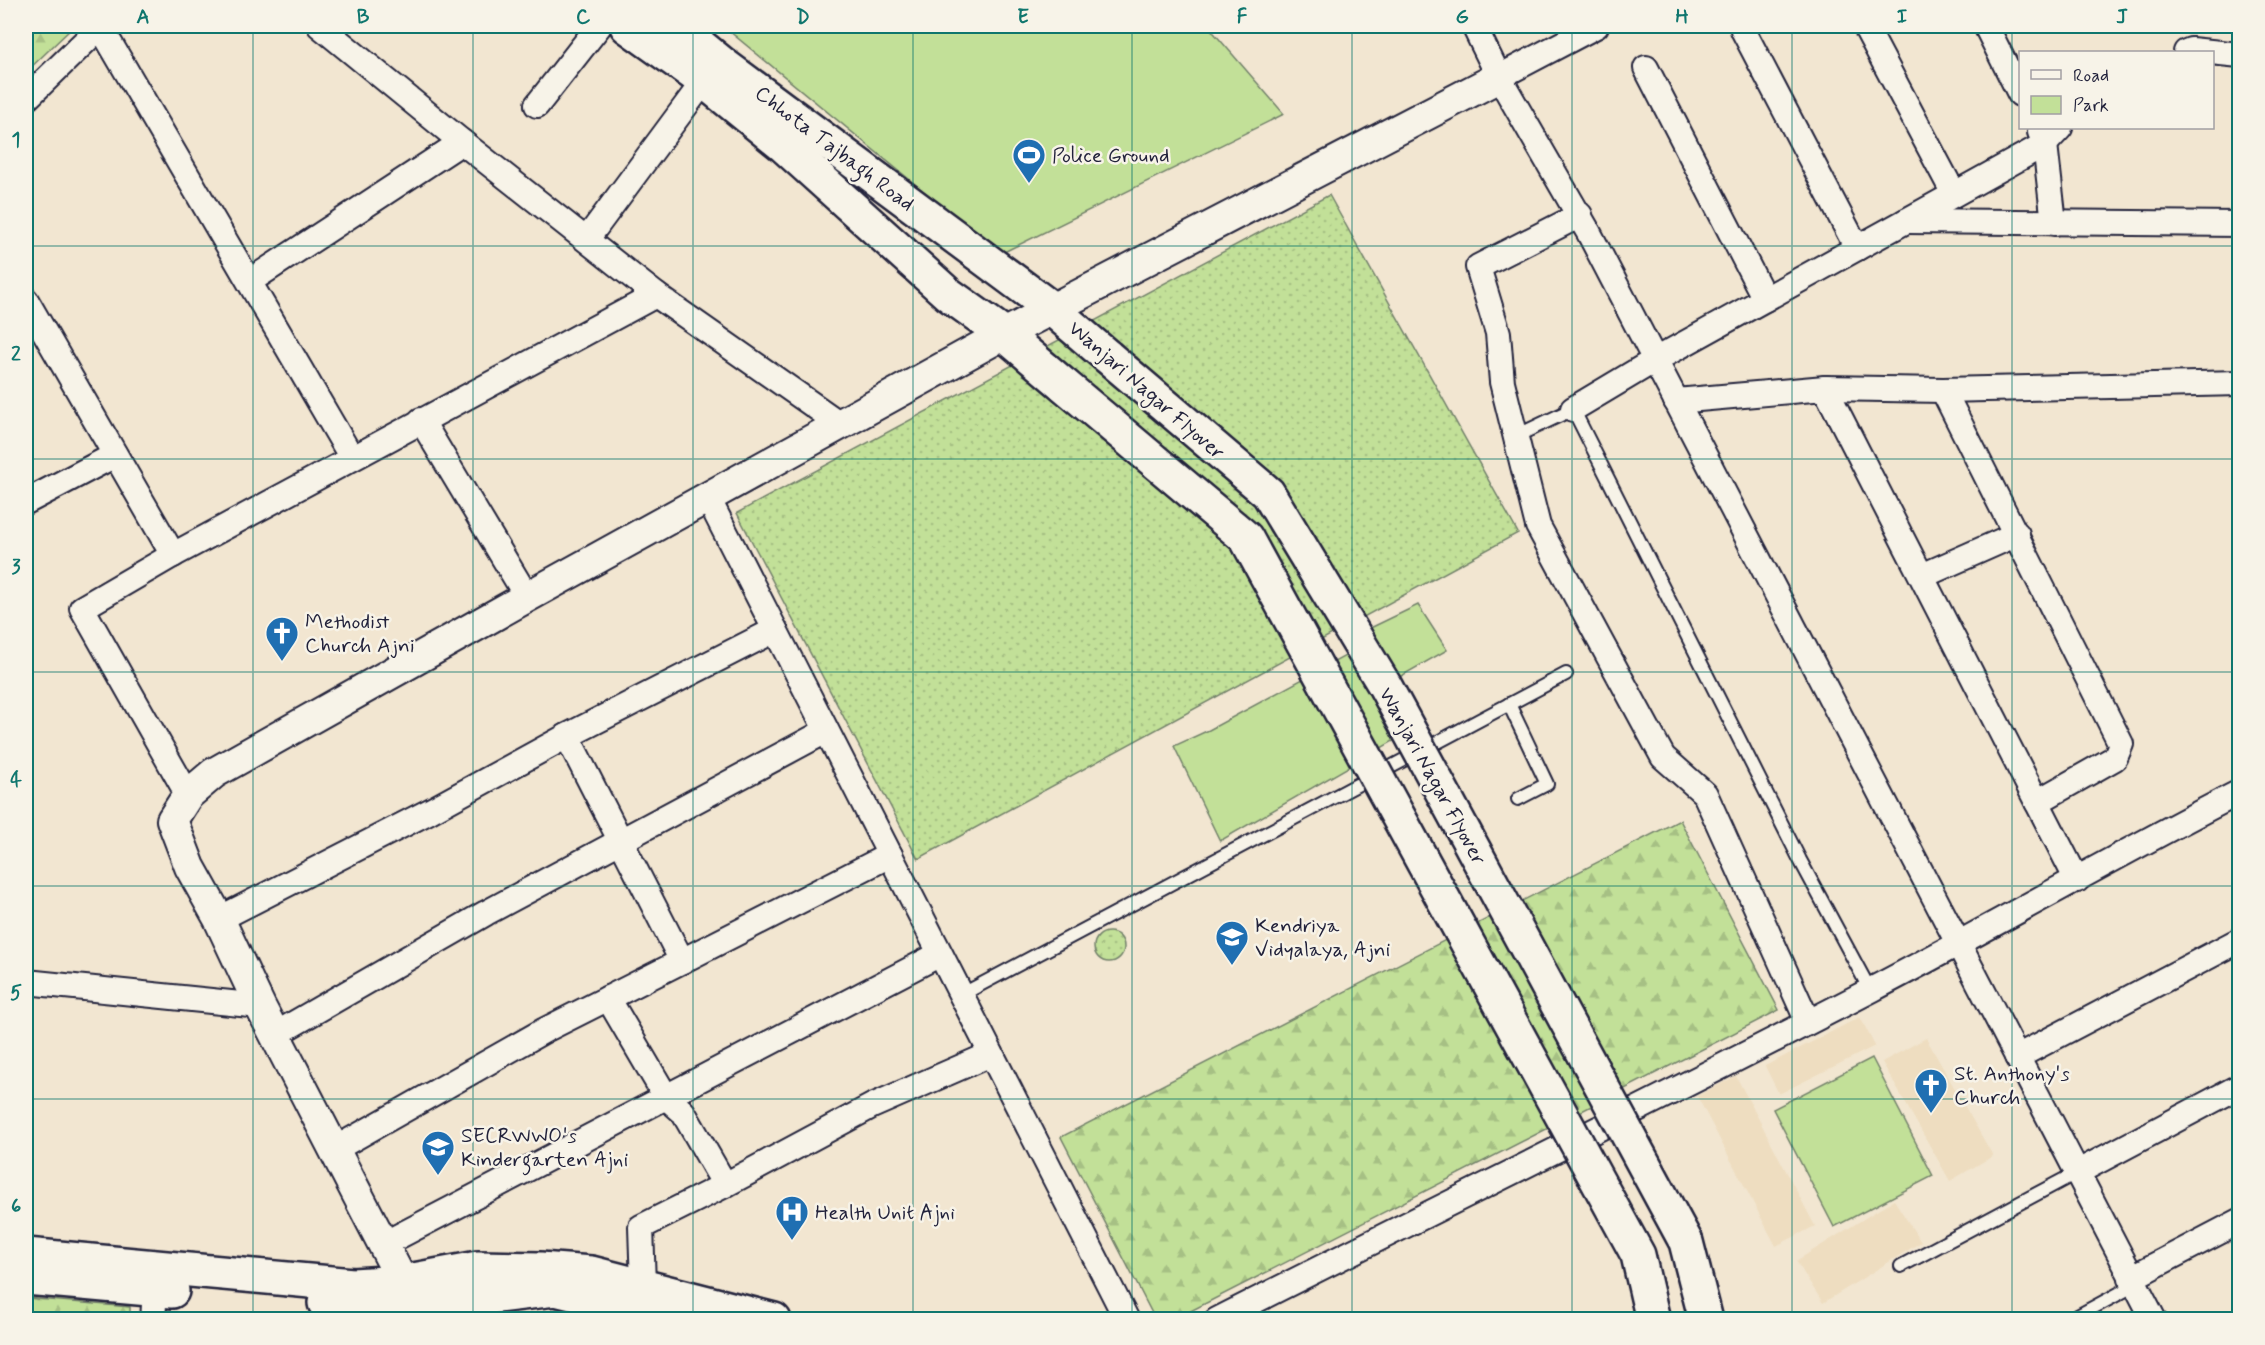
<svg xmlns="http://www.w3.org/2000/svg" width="2265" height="1345" font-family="Mynerve,sans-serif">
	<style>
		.built { fill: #eeddc0 }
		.grass { fill: url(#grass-dots); stroke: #72816a; stroke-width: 1.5 }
		.forest { fill: url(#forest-firs); stroke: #72816a; stroke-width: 1.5 }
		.park { fill: #c2e098; stroke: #72816a; stroke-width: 1.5 }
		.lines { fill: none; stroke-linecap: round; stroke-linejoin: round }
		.service-casing { stroke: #22223b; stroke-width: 16 }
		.minor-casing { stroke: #22223b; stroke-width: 28 }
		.tertiary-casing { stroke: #22223b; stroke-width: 34 }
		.secondary-casing { stroke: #22223b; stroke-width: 38 }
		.service { stroke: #f7f3e8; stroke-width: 12 }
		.minor { stroke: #f7f3e8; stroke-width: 24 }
		.tertiary { stroke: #f7f3e8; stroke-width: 30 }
		.secondary { stroke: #f7f3e8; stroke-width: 33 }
		.secondary-bridge-casing { stroke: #22223b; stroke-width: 38; stroke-linecap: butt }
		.secondary-bridge { stroke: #f7f3e8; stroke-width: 33 }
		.grid { fill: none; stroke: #0f766e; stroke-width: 1.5; stroke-opacity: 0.55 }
		.labels { text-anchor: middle; stroke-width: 5; stroke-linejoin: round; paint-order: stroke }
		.street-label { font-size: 21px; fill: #22223b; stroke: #f7f3e8 }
		.poi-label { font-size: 21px; fill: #22223b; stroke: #f7f3e8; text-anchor: start }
		.neatline { fill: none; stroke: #0f766e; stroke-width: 2 }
		.grid-label { font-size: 20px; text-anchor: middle; font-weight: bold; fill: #0f766e }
	</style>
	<defs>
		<pattern id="grass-dots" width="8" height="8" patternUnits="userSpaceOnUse" patternTransform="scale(1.5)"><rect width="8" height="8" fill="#c2e098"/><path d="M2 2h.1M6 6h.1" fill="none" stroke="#a6c084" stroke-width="1.8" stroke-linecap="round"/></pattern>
		<pattern id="forest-firs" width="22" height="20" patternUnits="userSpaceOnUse" patternTransform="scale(1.5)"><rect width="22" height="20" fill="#c2e098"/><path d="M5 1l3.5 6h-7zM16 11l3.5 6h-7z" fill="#a6c084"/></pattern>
	</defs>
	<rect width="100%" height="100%" fill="#f2e6d1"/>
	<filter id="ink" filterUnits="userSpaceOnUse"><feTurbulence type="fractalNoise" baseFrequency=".0167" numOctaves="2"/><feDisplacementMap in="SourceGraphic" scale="12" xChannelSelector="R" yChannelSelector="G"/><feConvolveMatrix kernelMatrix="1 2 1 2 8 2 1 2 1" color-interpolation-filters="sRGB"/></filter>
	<g filter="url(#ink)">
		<!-- built -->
		<g class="built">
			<path d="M1860,1017L1875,1046L1779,1094L1765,1066Z"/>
			<path d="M1926,1038L1993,1156L1950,1181L1882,1062Z"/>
			<path d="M1736,1076L1815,1226L1776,1246L1697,1096Z"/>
			<path d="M1894,1200L1921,1242L1823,1303L1796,1261Z"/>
		</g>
		<!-- grass -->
		<g class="grass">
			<path d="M1329,195L1518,533L918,859L737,513Z"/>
			<circle cx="1109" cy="947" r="15"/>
		</g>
		<!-- forest -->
		<g class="forest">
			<path d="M26,26H74L26,72Z"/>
			<path d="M1680,820L1779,1010L1175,1319H1155L1061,1137Z"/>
			<path d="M26,1298L130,1307V1319H26Z"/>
		</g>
		<!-- park -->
		<g class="park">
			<path d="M723,26H1208L1284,114L1000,254Z"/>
			<path d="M1418,605L1447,650L1380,688L1402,736L1220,841L1174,746L1209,730L1362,647L1358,634Z"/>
			<path d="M1872,1058L1933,1176L1834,1227L1773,1109Z"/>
		</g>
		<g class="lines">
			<defs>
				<g id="service">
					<path d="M1516,436L1573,409L1800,860L1870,990"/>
					<path d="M1509,704L1547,784L1518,799"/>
					<path d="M961,995L1566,674"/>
					<path d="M1901,1266L2076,1173"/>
					<path d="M2070,1320L2135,1285"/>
				</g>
				<g id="minor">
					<path d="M100,26L352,458"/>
					<path d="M1474,26L1499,77L1589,233L2154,1320"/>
					<path d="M1865,26L1954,194"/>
					<path d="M1986,26L2020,94"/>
					<path d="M1743,30L1857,248"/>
					<path d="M2186,52L2191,50L2240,55"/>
					<path d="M1646,68L1765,299"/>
					<path d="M1499,77L1596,26"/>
					<path d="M26,99L101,26"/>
					<path d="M537,105L599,26"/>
					<path d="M2040,132L2045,144L2054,223"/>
					<path d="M1580,215L1478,267L1498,333L1502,382L1538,526L1663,757L1705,794L1808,1022"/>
					<path d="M1906,221L2240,224"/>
					<path d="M587,239L704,81"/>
					<path d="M250,281L462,142"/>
					<path d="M656,295L840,424"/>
					<path d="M26,300L173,555"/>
					<path d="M1825,388L1943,390L2240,383"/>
					<path d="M1943,390L2121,744L2115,758L2037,802"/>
					<path d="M1676,401L1825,388L2077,880"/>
					<path d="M1573,409L1655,360L2045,144L2060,128"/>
					<path d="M421,420L527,597"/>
					<path d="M708,498L1127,1320"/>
					<path d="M26,502L115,455"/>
					<path d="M1922,576L2017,534"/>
					<path d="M188,795L82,608L173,555L656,295L462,142L320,26"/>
					<path d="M219,919L430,811L567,736"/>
					<path d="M682,961L890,855"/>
					<path d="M26,982L260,1006"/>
					<path d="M608,998L666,1097L683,1112L725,1185L872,1106L991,1054"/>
					<path d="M276,1034L486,913L826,731"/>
					<path d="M2017,1057L2240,940"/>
					<path d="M335,1149L545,1030L682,961L567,736L775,630"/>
					<path d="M2076,1173L2240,1086"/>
					<path d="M384,1244L940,954"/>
					<path d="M2131,1278L2240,1221"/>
					<path d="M643,1285L641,1227L725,1185"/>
					<path d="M153,1320L155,1289"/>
					<path d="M1217,1320C1436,1209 1656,1102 1873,989C1996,925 2116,855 2240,792"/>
				</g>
				<path id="tertiary" d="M413,1302L260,1006L219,919L190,867L172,820L188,795L214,773L527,597L1004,334L1499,77"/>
				<g id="secondary">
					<path d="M627,26L704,81L784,146L948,294L1004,334L1064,385"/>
					<path d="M676,26L725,66L1052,309L1108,357"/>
					<path d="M26,1255L353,1285L403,1282L478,1268L540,1269L591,1273L774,1320"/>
					<path d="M26,1278L172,1291"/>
					<path d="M325,1303L393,1309L555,1289L685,1320"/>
				</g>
			</defs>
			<!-- service casing -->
			<use href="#service" class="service-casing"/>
			<!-- minor casing -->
			<use href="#minor" class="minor-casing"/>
			<!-- tertiary casing -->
			<use href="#tertiary" class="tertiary-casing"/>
			<!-- secondary casing -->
			<use href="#secondary" class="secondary-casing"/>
			<!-- service -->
			<use href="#service" class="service"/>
			<!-- minor -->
			<use href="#minor" class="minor"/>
			<!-- tertiary -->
			<use href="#tertiary" class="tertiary"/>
			<!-- secondary -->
			<use href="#secondary" class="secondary"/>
			<defs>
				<g id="secondary-bridge">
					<path d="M1108,357L1268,493L1385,686L1686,1242L1706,1320"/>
					<path d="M1064,385L1246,538L1638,1255L1653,1320"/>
				</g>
			</defs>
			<!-- secondary-bridge casing -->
			<use href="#secondary-bridge" class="secondary-bridge-casing"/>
			<!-- secondary-bridge -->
			<use href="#secondary-bridge" class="secondary-bridge"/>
		</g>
	</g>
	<!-- grid -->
	<path class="grid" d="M253,26V1320M473,26V1320M693,26V1320M913,26V1320M1132,26V1320M1352,26V1320M1572,26V1320M1792,26V1320M2012,26V1320M26,246H2240M26,459H2240M26,672H2240M26,886H2240M26,1099H2240"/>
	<!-- icons -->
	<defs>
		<symbol id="stadium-pin" viewBox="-11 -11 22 30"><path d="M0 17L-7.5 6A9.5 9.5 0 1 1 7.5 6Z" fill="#1f6fb2" stroke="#f7f3e8"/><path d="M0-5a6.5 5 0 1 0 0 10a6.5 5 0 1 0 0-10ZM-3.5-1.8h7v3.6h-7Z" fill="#fff"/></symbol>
		<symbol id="church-pin" viewBox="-11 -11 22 30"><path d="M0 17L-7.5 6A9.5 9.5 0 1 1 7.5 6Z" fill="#1f6fb2" stroke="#f7f3e8"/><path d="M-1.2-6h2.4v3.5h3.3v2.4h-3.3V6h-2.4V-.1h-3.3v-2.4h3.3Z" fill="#fff"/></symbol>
		<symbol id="school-pin" viewBox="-11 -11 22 30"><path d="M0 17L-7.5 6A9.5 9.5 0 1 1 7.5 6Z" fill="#1f6fb2" stroke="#f7f3e8"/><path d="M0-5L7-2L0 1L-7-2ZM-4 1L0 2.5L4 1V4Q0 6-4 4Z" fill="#fff"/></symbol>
		<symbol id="hospital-pin" viewBox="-11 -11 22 30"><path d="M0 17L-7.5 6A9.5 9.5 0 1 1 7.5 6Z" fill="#1f6fb2" stroke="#f7f3e8"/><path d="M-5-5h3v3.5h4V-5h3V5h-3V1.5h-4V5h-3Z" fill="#fff"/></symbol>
	</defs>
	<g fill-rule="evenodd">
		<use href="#stadium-pin" x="1010" y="136" width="38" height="52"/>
		<use href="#church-pin" x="263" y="614" width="38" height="52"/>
		<use href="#school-pin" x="1213" y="918" width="38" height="52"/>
		<use href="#church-pin" x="1912" y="1066" width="38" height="52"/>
		<use href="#school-pin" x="419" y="1128" width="38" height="52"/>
		<use href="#hospital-pin" x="773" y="1193" width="38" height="52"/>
	</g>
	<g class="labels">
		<!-- street labels -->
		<g class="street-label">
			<text transform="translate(835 148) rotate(37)" y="7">Chhota Tajbagh Road</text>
			<text transform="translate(1147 390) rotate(41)" y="7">Wanjari Nagar Flyover</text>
			<text transform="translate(1433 776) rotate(61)" y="7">Wanjari Nagar Flyover</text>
		</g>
		<!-- poi labels -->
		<g class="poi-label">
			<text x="1052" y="162">Police Ground</text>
			<text x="305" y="628">Methodist<tspan x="305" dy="24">Church Ajni</tspan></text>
			<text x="1255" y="932">Kendriya<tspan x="1255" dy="24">Vidyalaya, Ajni</tspan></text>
			<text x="1954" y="1080">St. Anthony's<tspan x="1954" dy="24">Church</tspan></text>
			<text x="461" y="1142">SECRWWO's<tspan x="461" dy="24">Kindergarten Ajni</tspan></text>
			<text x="815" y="1219">Health Unit Ajni</text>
		</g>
	</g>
	<!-- margin -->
	<rect width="2265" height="1345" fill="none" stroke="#f7f3e8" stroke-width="66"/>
	<!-- legend -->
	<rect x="2019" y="51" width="195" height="78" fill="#f7f3e8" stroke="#a29fa3" stroke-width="1.5"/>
	<rect x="2031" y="70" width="30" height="9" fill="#f7f3e8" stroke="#a29fa3" stroke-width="1.5"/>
	<text x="2073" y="81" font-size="18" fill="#22223b">Road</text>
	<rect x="2031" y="96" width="30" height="18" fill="#c2e098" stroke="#a29fa3" stroke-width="1.5"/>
	<text x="2073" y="111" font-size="18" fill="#22223b">Park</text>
	<rect x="33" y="33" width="2199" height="1279" class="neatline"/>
	<g class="grid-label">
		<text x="143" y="23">A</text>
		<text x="363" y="23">B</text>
		<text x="583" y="23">C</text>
		<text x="803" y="23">D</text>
		<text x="1023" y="23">E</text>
		<text x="1242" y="23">F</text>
		<text x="1462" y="23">G</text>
		<text x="1682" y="23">H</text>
		<text x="1902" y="23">I</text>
		<text x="2122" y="23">J</text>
		<text x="16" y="146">1</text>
		<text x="16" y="360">2</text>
		<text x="16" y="573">3</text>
		<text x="16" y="786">4</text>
		<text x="16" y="999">5</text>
		<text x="16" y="1212">6</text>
	</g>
</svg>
